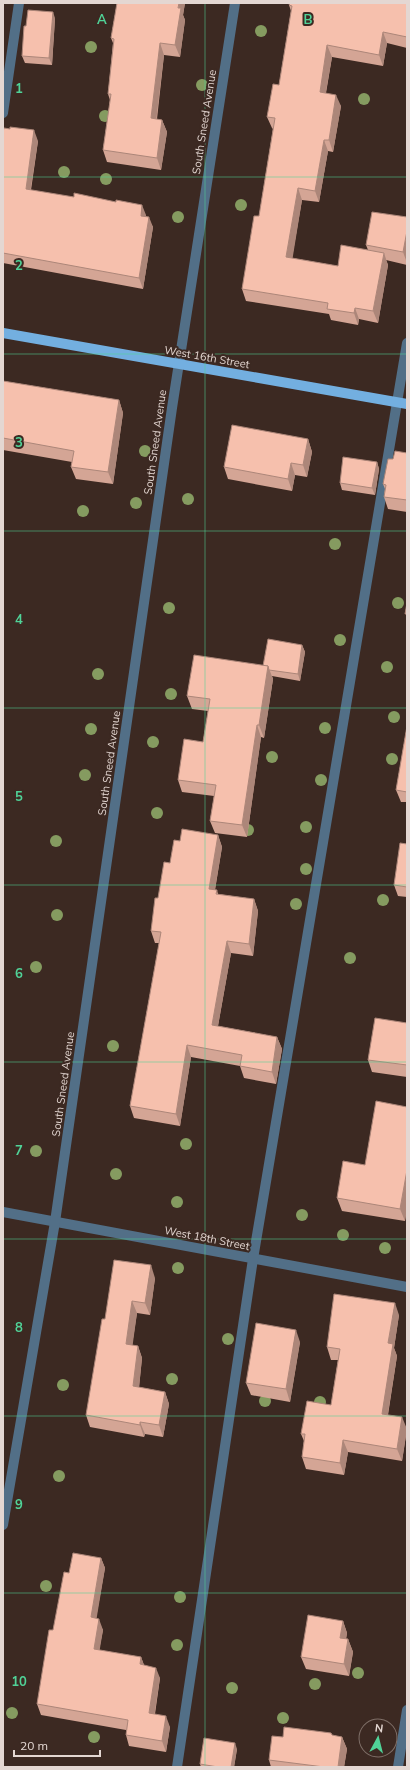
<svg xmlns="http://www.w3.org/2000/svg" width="410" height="1770" font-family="Mulish,sans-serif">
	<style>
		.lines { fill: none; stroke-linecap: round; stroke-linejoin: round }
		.minor { stroke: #526f87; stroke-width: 10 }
		.major { stroke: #73afe0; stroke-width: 10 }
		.tree { fill: #859b60 }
		.wall { fill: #d4a595 }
		.shaded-wall { fill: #ac8679 }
		.building { fill: #f6c0ad; stroke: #ac8679 }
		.grid { fill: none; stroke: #50d398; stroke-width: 1; stroke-opacity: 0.55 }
		.labels { text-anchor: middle; stroke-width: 4; stroke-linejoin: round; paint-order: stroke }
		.street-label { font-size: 11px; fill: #e4d7d2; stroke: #3c2922 }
		.grid-label { font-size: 13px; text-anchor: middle; font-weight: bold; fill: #50d398; stroke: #3c2922; stroke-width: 4; stroke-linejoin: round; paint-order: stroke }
	</style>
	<rect width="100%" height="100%" fill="#3c2922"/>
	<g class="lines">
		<!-- minor -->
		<g class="minor">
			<path d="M3,113L19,3"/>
			<path d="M3,1212L407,1287"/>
			<path d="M3,1525L55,1222L172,408L235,3"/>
			<path d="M177,1767L253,1259L407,343"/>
			<path d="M398,1767L407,1710"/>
		</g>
		<!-- major -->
		<path class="major" d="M3,333L407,404"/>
	</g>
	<!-- trees -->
	<g class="tree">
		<circle cx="261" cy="31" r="6"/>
		<circle cx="91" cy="47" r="6"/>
		<circle cx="202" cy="85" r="6"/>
		<circle cx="364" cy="99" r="6"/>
		<circle cx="105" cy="116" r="6"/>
		<circle cx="64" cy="172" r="6"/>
		<circle cx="106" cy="179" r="6"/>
		<circle cx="241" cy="205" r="6"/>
		<circle cx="178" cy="217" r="6"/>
		<circle cx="145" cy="451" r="6"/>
		<circle cx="188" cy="499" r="6"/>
		<circle cx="136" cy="503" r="6"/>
		<circle cx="83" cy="511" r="6"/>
		<circle cx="335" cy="544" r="6"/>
		<circle cx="398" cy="603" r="6"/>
		<circle cx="169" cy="608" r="6"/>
		<circle cx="340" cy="640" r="6"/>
		<circle cx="387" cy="667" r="6"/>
		<circle cx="98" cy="674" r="6"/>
		<circle cx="171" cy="694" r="6"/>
		<circle cx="394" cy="717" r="6"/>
		<circle cx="325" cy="728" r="6"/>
		<circle cx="91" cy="729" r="6"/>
		<circle cx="153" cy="742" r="6"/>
		<circle cx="272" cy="757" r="6"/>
		<circle cx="392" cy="759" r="6"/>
		<circle cx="85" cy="775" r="6"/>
		<circle cx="321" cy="780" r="6"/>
		<circle cx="157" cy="813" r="6"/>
		<circle cx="306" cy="827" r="6"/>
		<circle cx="248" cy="830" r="6"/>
		<circle cx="56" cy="841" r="6"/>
		<circle cx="306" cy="869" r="6"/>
		<circle cx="383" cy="900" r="6"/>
		<circle cx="296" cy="904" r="6"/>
		<circle cx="57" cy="915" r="6"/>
		<circle cx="350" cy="958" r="6"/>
		<circle cx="36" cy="967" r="6"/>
		<circle cx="113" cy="1046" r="6"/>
		<circle cx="186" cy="1144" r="6"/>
		<circle cx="36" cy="1151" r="6"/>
		<circle cx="116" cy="1174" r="6"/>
		<circle cx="177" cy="1202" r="6"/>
		<circle cx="302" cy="1215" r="6"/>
		<circle cx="343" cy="1235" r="6"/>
		<circle cx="385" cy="1248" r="6"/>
		<circle cx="178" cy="1268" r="6"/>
		<circle cx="228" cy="1339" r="6"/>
		<circle cx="172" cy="1379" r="6"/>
		<circle cx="63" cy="1385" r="6"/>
		<circle cx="265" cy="1401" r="6"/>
		<circle cx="320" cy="1402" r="6"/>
		<circle cx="59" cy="1476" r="6"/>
		<circle cx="46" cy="1586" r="6"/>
		<circle cx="180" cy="1597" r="6"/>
		<circle cx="177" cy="1645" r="6"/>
		<circle cx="358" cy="1673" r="6"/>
		<circle cx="315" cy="1684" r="6"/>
		<circle cx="232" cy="1688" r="6"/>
		<circle cx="12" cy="1713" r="6"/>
		<circle cx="283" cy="1718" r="6"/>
		<circle cx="94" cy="1737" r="6"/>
	</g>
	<!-- wall -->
	<g class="wall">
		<path d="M117,3H185L183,15L185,20L180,57L164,55L157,119L162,120L167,132L161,170L107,162L103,150L110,100L108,94L113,43L111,38Z"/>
		<path d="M407,3V48L387,43L383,66L332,57L326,93L341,106L333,152L328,151L319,202L302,200L292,258L338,266L368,250L366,245L407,217V265L386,260L388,265L378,323L359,319L358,325L331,320L329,314L246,301L242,289L259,216L273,129L272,128L267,117L279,85L291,11L289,5Z"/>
		<path d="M55,18L52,65L25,63L22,56Z"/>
		<path d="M3,132L38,141L31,190L146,215V216L153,227L143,289L3,263Z"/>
		<path d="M3,381L119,400L123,413L113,484L76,479L71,467L72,462L3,450Z"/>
		<path d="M308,439L312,452L307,477L295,475L292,491L228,479L224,467Z"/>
		<path d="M407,453V512L388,509L384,497L385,489L383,484L393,459Z"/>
		<path d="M377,462L379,469L375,495L342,490L340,483Z"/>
		<path d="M302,645L305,652L300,681L272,676L273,679L264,738L261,737L247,837L215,833L210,821L214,796L182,792L178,780L203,742L208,711L192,709L187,696L263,666Z"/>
		<path d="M407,726V802H401L396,790Z"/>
		<path d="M218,835L222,847L215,890H217L218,894L254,899L258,911L253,956L231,953L218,1026L277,1037L282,1049L276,1084L244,1078L240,1066L191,1057L180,1126L134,1118L130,1106L159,943H155L151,931L158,898L180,841Z"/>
		<path d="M407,844V897L398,896L394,885Z"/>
		<path d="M407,1023V1077L372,1072L368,1060Z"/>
		<path d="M407,1107V1208L405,1221L342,1211L337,1198L365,1165Z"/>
		<path d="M155,1278L150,1315L137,1313L132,1345L138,1346L142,1358L139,1387L165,1392L169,1404L163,1437L145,1434L144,1437L90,1427L86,1415L105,1319Z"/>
		<path d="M399,1315L394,1348L397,1356L388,1415L407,1429L402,1461L348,1452L344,1475L306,1469L302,1457L304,1441L301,1434L331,1405L338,1360H331L327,1347Z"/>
		<path d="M300,1342L290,1402L251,1395L246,1383Z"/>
		<path d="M101,1558L105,1568L96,1618L103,1630L99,1650L141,1657L144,1665L160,1678L155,1714L170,1727L166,1752L129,1746L126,1735V1730L41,1715L37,1704L69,1573Z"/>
		<path d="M343,1621L347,1633L346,1639H348L353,1652L349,1676L306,1669L301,1657Z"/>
		<path d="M331,1733L332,1735L342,1737L347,1749L344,1767H271L269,1760L283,1737Z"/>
		<path d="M237,1749L234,1767H201L200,1764Z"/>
	</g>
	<!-- shaded-wall -->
	<g class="shaded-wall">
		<path d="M179,3H185L183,15L185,20L180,57L175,45Z"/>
		<path d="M53,12L55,18L52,65L49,58Z"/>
		<path d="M383,32L387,43L383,66L379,55Z"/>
		<path d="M160,43L164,55L155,130L151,118Z"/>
		<path d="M327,45L332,57L324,103L320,92Z"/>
		<path d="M336,95L341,106L333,152L329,140Z"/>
		<path d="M162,120L167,132L161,170L157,158Z"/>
		<path d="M34,130L38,141L29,200L26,189Z"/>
		<path d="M324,140L328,151L319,202L315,191Z"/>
		<path d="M298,188L302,200L291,268L286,257Z"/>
		<path d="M142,205L146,215L145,226L141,216Z"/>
		<path d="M149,217L153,227L143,289L139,278Z"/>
		<path d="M407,231V263L403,252Z"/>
		<path d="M384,253L388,265L378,323L373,311Z"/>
		<path d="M355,308L359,319L358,325L354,313Z"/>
		<path d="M119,400L123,413L113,484L108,472Z"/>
		<path d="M308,439L312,452L307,477L303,465Z"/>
		<path d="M377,462L379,469L375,495L372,488Z"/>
		<path d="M291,463L295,475L292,491L288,479Z"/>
		<path d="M302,645L305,652L300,681L298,674Z"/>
		<path d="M268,666L273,679L264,738L259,725Z"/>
		<path d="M257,725L261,737L247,837L242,825Z"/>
		<path d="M218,835L222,847L213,901L209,889Z"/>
		<path d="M254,899L258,911L253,956L249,944Z"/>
		<path d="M227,941L231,953L216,1037L212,1025Z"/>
		<path d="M277,1037L282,1049L276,1084L272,1072Z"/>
		<path d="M187,1045L191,1057L180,1126L176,1114Z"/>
		<path d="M407,1170V1208L405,1221L400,1209Z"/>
		<path d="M151,1265L155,1278L150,1315L145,1303Z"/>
		<path d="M132,1301L137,1313L131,1357L126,1344Z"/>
		<path d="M395,1303L399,1315L394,1348L397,1356L386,1426L382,1414L388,1343Z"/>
		<path d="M296,1330L300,1342L290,1402L286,1389Z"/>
		<path d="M138,1346L142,1358L138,1398L133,1386Z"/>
		<path d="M165,1392L169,1404L163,1437L159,1425Z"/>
		<path d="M402,1417L407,1429L402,1461L397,1449Z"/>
		<path d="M140,1422L145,1434L144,1437L140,1425Z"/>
		<path d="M343,1440L348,1452L344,1475L340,1463Z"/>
		<path d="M101,1558L105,1568L95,1628L91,1617Z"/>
		<path d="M99,1619L103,1630L98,1660L94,1649Z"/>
		<path d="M343,1621L347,1633L344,1650L340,1638Z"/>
		<path d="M348,1639L353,1652L349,1676L344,1664Z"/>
		<path d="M141,1657L145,1668L140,1664Z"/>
		<path d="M156,1668L160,1678L153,1724L149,1713Z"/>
		<path d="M166,1716L170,1727L166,1752L162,1741Z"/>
		<path d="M342,1737L347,1749L344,1767H338Z"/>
		<path d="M235,1743L237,1749L234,1767H231Z"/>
	</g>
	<!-- building -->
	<g class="building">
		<path d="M117,3H179L178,8H181L175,45L160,43L151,118L162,120L157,158L103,150L111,94H108L114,39L111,38Z"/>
		<path d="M290,3H407V37L383,32L379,55L327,45L320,92L336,95L329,140H324L315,191L298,188L286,257L338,266L341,245L384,253L373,311L355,308L354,313L327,309L328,303L242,289L254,216H259L275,118L267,117L273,84L279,85L292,6L289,5Z"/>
		<path d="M28,10L53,12L49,58L22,56L24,26H26Z"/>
		<path d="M10,127L34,130L26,189L74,197V193L116,202V200L142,205L141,216L149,217L139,278L3,253V132L4,128L10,129Z"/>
		<path d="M372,212L407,217V231L403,252L366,245Z"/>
		<path d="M3,381L119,400L108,472L71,467L74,451L3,438Z"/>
		<path d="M232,425L308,439L303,465L291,463L288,479L224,467Z"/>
		<path d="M395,451L407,453V500L384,497L386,485L383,484L388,459H393Z"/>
		<path d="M343,457L377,462L372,488L340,483Z"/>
		<path d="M407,603V614H405Z"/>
		<path d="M268,639L302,645L298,674L269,670L268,666H263Z"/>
		<path d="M194,655L268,666L259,725H257L242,825L210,821L216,785L178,780L184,739L203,742L210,699L187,696Z"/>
		<path d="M407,726V792L396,790Z"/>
		<path d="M182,829L218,835L209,889L217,890L216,894L254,899L249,944L227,941L212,1025L277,1037L272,1072L240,1066L242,1055L187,1045L176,1114L130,1106L161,932L151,931L155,898H158L164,862L170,863L174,840L180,841Z"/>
		<path d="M400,843L407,844V887L394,885Z"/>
		<path d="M375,1018L407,1023V1065L368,1060Z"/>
		<path d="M376,1101L407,1107V1170L400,1209L337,1198L343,1161L365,1165Z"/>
		<path d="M114,1260L151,1265L145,1303L132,1301L126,1344L138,1346L133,1386L165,1392L159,1425L140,1422V1425L86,1415L102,1319H105Z"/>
		<path d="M334,1294L395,1303L388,1343L393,1344L382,1414L402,1417L397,1449L343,1440L340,1463L302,1457L305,1434H301L307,1401L331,1405L340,1349L327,1347Z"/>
		<path d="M256,1323L296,1330L286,1389L246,1383Z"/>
		<path d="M73,1553L101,1558L91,1617L99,1619L94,1649L141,1657L140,1664L156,1668L149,1713L166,1716L162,1741L126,1735L128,1720L37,1704L49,1630H53L64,1572L69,1573Z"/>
		<path d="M308,1615L343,1621L340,1638L348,1639L344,1664L301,1657Z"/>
		<path d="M284,1727L331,1733L332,1735L342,1737L338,1767H324L269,1760L272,1736L283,1737Z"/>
		<path d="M204,1738L235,1743L231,1767H218L200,1764Z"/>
	</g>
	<!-- grid -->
	<path class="grid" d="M205,3V1767M3,177H407M3,354H407M3,531H407M3,708H407M3,885H407M3,1062H407M3,1239H407M3,1416H407M3,1593H407"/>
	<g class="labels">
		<!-- street labels -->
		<g class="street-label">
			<text transform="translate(204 122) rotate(-81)" y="4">South Sneed Avenue</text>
			<text transform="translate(207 357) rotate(10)" y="4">West 16th Street</text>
			<text transform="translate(155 442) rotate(-82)" y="4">South Sneed Avenue</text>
			<text transform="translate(109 763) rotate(-82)" y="4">South Sneed Avenue</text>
			<text transform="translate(63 1084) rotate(-82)" y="4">South Sneed Avenue</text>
			<text transform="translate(207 1238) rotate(11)" y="4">West 18th Street</text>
		</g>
	</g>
	<g class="grid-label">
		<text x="102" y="24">A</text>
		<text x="308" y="24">B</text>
		<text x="19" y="93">1</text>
		<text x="19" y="270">2</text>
		<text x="19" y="447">3</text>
		<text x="19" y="624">4</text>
		<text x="19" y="801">5</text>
		<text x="19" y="978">6</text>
		<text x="19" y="1155">7</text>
		<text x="19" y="1332">8</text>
		<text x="19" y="1509">9</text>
		<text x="19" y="1686">10</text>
	</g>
	<!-- border -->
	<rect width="410" height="1770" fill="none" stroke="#e4d7d2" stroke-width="8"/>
	<!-- north arrow -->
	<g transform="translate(378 1738) rotate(7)"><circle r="19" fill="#3c2922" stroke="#7f6f68"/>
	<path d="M0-3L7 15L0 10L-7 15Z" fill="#50d398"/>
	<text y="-6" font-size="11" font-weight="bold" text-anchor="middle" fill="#e4d7d2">N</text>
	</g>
	<!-- scale -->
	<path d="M14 1750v6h86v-6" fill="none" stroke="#e4d7d2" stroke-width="2"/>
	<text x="20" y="1750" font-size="12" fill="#e4d7d2" stroke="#3c2922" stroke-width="3" paint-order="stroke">20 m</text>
</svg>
